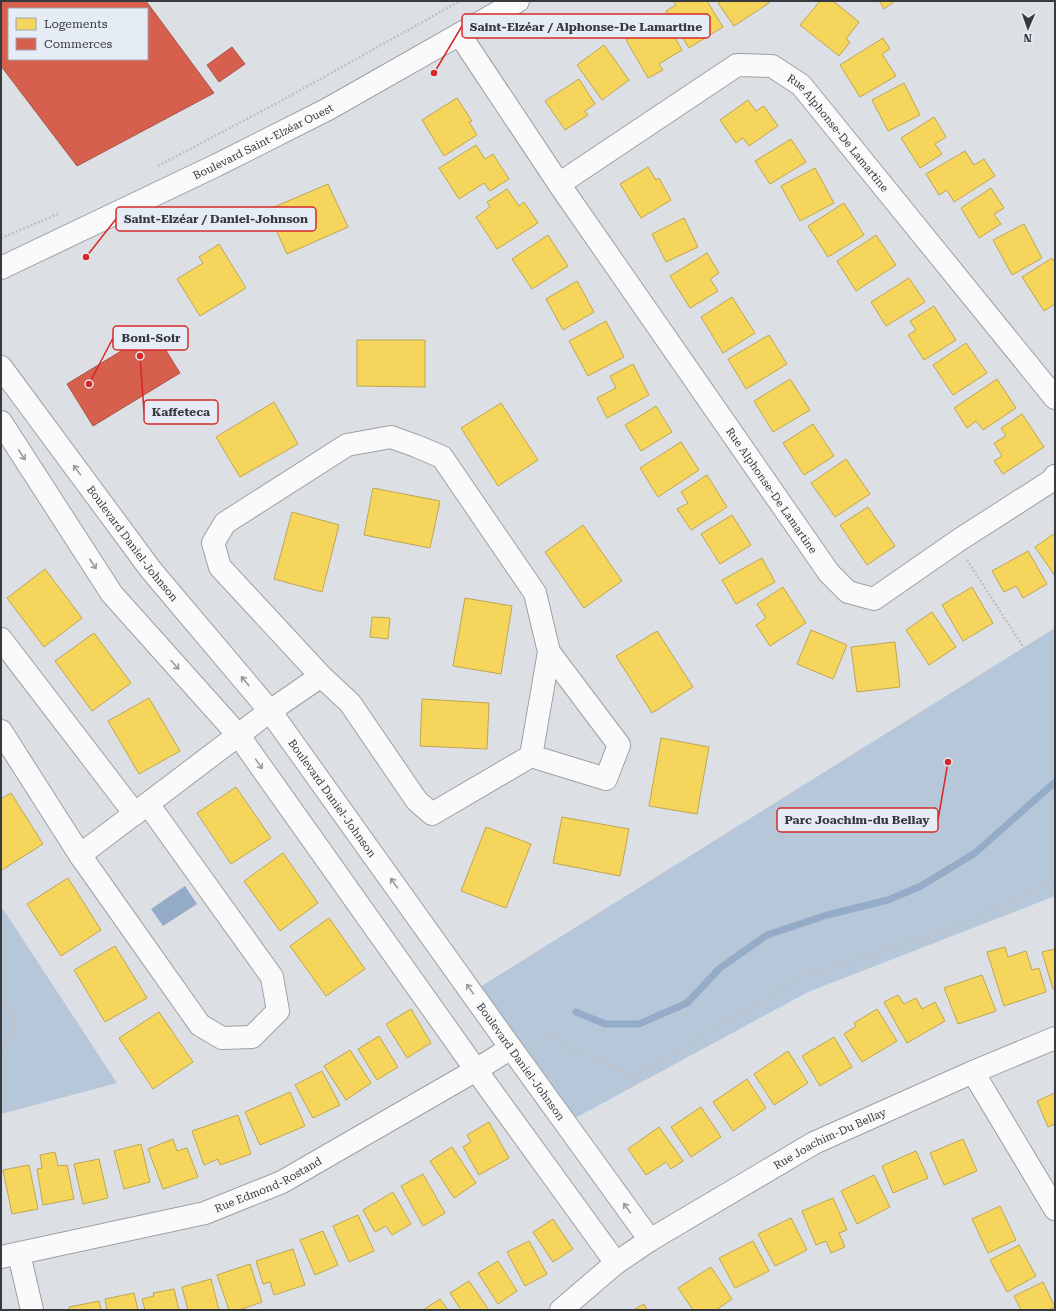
<svg xmlns="http://www.w3.org/2000/svg" width="1056" height="1311" font-family="'Roboto Serif',serif">
	<style>
		.green { fill: #b7c7da }
		.water { fill: #94acc7 }
		.homes { fill: #f6d55c; stroke: #bda653 }
		.shops { fill: #d6604d; stroke: #a65548; fill-rule: evenodd }
		.lines { fill: none; stroke-linecap: round; stroke-linejoin: round }
		.stream { stroke: #94acc7; stroke-width: 7 }
		.minor-casing { stroke: #9da0a3; stroke-width: 24 }
		.path { stroke: #c0c0c3; stroke-width: 2.5; stroke-dasharray: 2 2; stroke-linecap: butt }
		.minor { stroke: #fafafb; stroke-width: 22 }
		.oneway { stroke: #989a9c }
		.labels { text-anchor: middle; stroke-width: 4; stroke-linejoin: round; paint-order: stroke }
		.street-label { font-size: 11px; fill: #373a3e; stroke: #e5ecf6 }
		.leader { fill: none; stroke: #d62828; stroke-width: 1.5 }
		.callout-dot { fill: #d62828; stroke: #e5ecf6; stroke-width: 1.5 }
		.callout { fill: #e5ecf6; stroke: #d62828; stroke-width: 1.5 }
		.callout-label { font-size: 12px; text-anchor: middle; font-weight: bold; fill: #373a3e }
	</style>
	<rect width="100%" height="100%" fill="#dce0e4"/>
	<!-- green -->
	<g class="green">
		<path d="M1055,628V896L808,992L566,1123L472,992Z"/>
		<path d="M1,906L117,1083L1,1114Z"/>
	</g>
	<!-- water -->
	<path class="water" d="M185,886L197,904L163,926L151,909Z"/>
	<!-- homes -->
	<g class="homes">
		<path d="M673,1H707L723,27L689,48L666,11L676,5Z"/>
		<path d="M721,1H768L769,3L734,26L718,3Z"/>
		<path d="M820,1H833L859,22L846,39L850,42L839,56L800,25Z"/>
		<path d="M879,1H895L884,9Z"/>
		<path d="M651,26L655,34L668,26L682,50L659,64L663,70L648,78L626,40Z"/>
		<path d="M883,38L890,49L882,54L896,76L860,97L840,65Z"/>
		<path d="M604,45L629,80L602,100L577,65Z"/>
		<path d="M579,79L595,104L585,111L588,115L565,130L545,101Z"/>
		<path d="M904,83L920,115L888,131L872,100Z"/>
		<path d="M457,98L472,121L469,122L477,135L444,156L422,120Z"/>
		<path d="M748,100L756,111L764,106L778,126L749,146L743,138L736,143L720,120Z"/>
		<path d="M934,117L946,137L935,144L942,154L920,168L901,138Z"/>
		<path d="M791,139L806,162L770,184L755,161Z"/>
		<path d="M476,145L485,159L493,154L509,179L490,191L484,183L459,199L439,168Z"/>
		<path d="M965,151L974,165L984,159L995,176L954,202L947,190L939,195L926,174Z"/>
		<path d="M648,167L656,180L659,178L671,200L641,218L620,184Z"/>
		<path d="M815,168L834,203L800,221L781,186Z"/>
		<path d="M328,184L348,227L287,254L267,210Z"/>
		<path d="M991,188L1004,208L994,214L1001,224L979,238L961,208Z"/>
		<path d="M507,189L519,206L524,202L538,223L497,249L476,217L490,207L487,202Z"/>
		<path d="M844,203L864,235L828,257L808,226Z"/>
		<path d="M684,218L698,247L666,262L652,234Z"/>
		<path d="M1024,224L1042,258L1012,275L993,240Z"/>
		<path d="M548,235L568,266L532,289L512,259Z"/>
		<path d="M876,235L896,265L856,291L837,261Z"/>
		<path d="M219,244L246,288L200,316L177,279L203,263L199,257Z"/>
		<path d="M707,253L719,273L710,279L718,291L690,308L670,276Z"/>
		<path d="M1052,258L1055,263V304L1044,311L1022,277Z"/>
		<path d="M909,278L925,302L886,326L871,302Z"/>
		<path d="M577,281L594,312L563,330L546,299Z"/>
		<path d="M732,297L755,333L723,353L701,317Z"/>
		<path d="M934,306L956,340L924,360L908,335L916,330L910,321Z"/>
		<path d="M606,321L624,357L588,376L569,341Z"/>
		<path d="M769,335L787,364L746,389L728,359Z"/>
		<path d="M357,340H425V387L357,386Z"/>
		<path d="M966,343L987,373L953,395L933,365Z"/>
		<path d="M633,364L649,395L607,418L597,398L616,388L610,376Z"/>
		<path d="M790,379L810,410L773,432L754,401Z"/>
		<path d="M997,379L1016,408L983,430L976,421L967,428L954,408Z"/>
		<path d="M274,402L298,444L240,477L216,437Z"/>
		<path d="M501,403L538,460L498,486L461,428Z"/>
		<path d="M656,406L672,432L641,451L625,425Z"/>
		<path d="M1022,414L1044,447L1003,474L994,461L1002,456L994,443L1006,436L1001,428Z"/>
		<path d="M813,424L834,456L804,475L783,443Z"/>
		<path d="M681,442L699,470L658,497L640,468Z"/>
		<path d="M846,459L870,494L835,517L811,483Z"/>
		<path d="M707,475L727,507L691,530L677,509L688,503L681,492Z"/>
		<path d="M373,488L440,501L430,548L364,535Z"/>
		<path d="M868,507L895,546L867,565L840,525Z"/>
		<path d="M292,512L339,525L322,592L274,579Z"/>
		<path d="M732,515L751,545L720,564L701,534Z"/>
		<path d="M583,525L622,581L584,608L545,552Z"/>
		<path d="M1055,533V576L1035,547Z"/>
		<path d="M1028,551L1047,584L1023,598L1016,586L1004,592L992,571Z"/>
		<path d="M762,558L775,582L736,604L722,580Z"/>
		<path d="M45,569L82,618L44,647L7,598Z"/>
		<path d="M783,587L806,623L770,646L756,625L766,618L757,604Z"/>
		<path d="M972,587L993,623L963,641L942,605Z"/>
		<path d="M465,598L512,606L501,674L453,666Z"/>
		<path d="M932,612L956,647L929,665L906,630Z"/>
		<path d="M372,617L390,618L388,639L370,637Z"/>
		<path d="M811,630L847,645L833,679L797,664Z"/>
		<path d="M657,631L693,687L652,713L616,656Z"/>
		<path d="M94,633L131,683L92,711L55,661Z"/>
		<path d="M895,642L900,687L857,692L851,647Z"/>
		<path d="M149,698L180,751L139,774L108,721Z"/>
		<path d="M422,699L489,703L487,749L420,746Z"/>
		<path d="M661,738L709,747L697,814L649,806Z"/>
		<path d="M236,787L271,838L231,864L197,813Z"/>
		<path d="M11,793L43,844L2,870L1,868V799Z"/>
		<path d="M562,817L629,829L620,876L553,863Z"/>
		<path d="M486,827L531,844L506,908L461,891Z"/>
		<path d="M283,853L318,903L280,931L244,881Z"/>
		<path d="M68,878L101,930L61,956L27,904Z"/>
		<path d="M329,918L365,969L326,996L290,946Z"/>
		<path d="M115,946L147,998L105,1022L74,970Z"/>
		<path d="M1005,947L1008,957L1026,951L1032,970L1039,968L1046,992L1004,1006L987,952Z"/>
		<path d="M1055,949V988L1053,989L1042,952Z"/>
		<path d="M982,975L996,1011L958,1024L944,988Z"/>
		<path d="M898,995L904,1004L916,998L922,1009L935,1002L945,1021L907,1043L884,1002Z"/>
		<path d="M411,1009L431,1043L407,1058L386,1024Z"/>
		<path d="M877,1009L897,1041L862,1062L844,1034L856,1026L854,1023Z"/>
		<path d="M159,1012L193,1062L153,1089L119,1038Z"/>
		<path d="M379,1036L398,1067L377,1080L358,1049Z"/>
		<path d="M834,1037L852,1067L820,1086L802,1056Z"/>
		<path d="M350,1050L371,1083L346,1100L324,1066Z"/>
		<path d="M788,1051L808,1083L774,1105L754,1074Z"/>
		<path d="M322,1071L340,1105L313,1118L295,1085Z"/>
		<path d="M747,1079L766,1108L733,1131L713,1102Z"/>
		<path d="M290,1092L305,1126L260,1145L245,1112Z"/>
		<path d="M1055,1093V1124L1048,1127L1037,1101Z"/>
		<path d="M701,1107L721,1137L691,1157L671,1127Z"/>
		<path d="M238,1115L251,1154L220,1165L218,1159L204,1165L192,1131Z"/>
		<path d="M489,1122L509,1158L479,1175L463,1147L471,1142L467,1135Z"/>
		<path d="M659,1127L683,1161L671,1169L666,1162L646,1175L628,1149Z"/>
		<path d="M173,1139L177,1151L187,1148L198,1177L163,1189L148,1149Z"/>
		<path d="M963,1139L977,1171L944,1185L930,1153Z"/>
		<path d="M141,1144L150,1182L124,1189L114,1151Z"/>
		<path d="M452,1147L476,1183L454,1198L430,1161Z"/>
		<path d="M916,1151L928,1178L893,1193L882,1166Z"/>
		<path d="M55,1152L58,1166L67,1165L74,1199L43,1205L37,1169L42,1168L40,1155Z"/>
		<path d="M99,1159L108,1198L83,1204L74,1164Z"/>
		<path d="M29,1165L38,1209L12,1214L3,1170Z"/>
		<path d="M423,1174L445,1213L423,1226L401,1186Z"/>
		<path d="M874,1175L890,1207L857,1224L841,1191Z"/>
		<path d="M393,1192L411,1224L392,1235L386,1226L375,1232L363,1210Z"/>
		<path d="M833,1198L847,1230L839,1233L845,1247L831,1253L826,1241L816,1245L802,1211Z"/>
		<path d="M1000,1206L1016,1240L988,1253L972,1219Z"/>
		<path d="M358,1215L374,1251L349,1262L333,1226Z"/>
		<path d="M791,1218L807,1250L775,1266L758,1234Z"/>
		<path d="M553,1219L573,1249L553,1262L533,1232Z"/>
		<path d="M323,1231L338,1265L315,1275L300,1240Z"/>
		<path d="M529,1241L547,1274L525,1286L507,1252Z"/>
		<path d="M753,1241L769,1271L735,1288L719,1258Z"/>
		<path d="M1019,1245L1036,1276L1007,1292L990,1260Z"/>
		<path d="M293,1249L305,1285L274,1295L270,1282L263,1284L256,1261Z"/>
		<path d="M498,1261L517,1291L498,1304L478,1273Z"/>
		<path d="M250,1264L262,1302L239,1310H229L217,1275Z"/>
		<path d="M711,1267L732,1299L716,1310H693L678,1288Z"/>
		<path d="M211,1279L219,1310H188L182,1287Z"/>
		<path d="M469,1281L489,1310H461L450,1293Z"/>
		<path d="M1043,1282L1055,1307L1048,1310H1021L1014,1296Z"/>
		<path d="M174,1289L179,1310H145L142,1299L154,1296L153,1293Z"/>
		<path d="M134,1293L138,1310H107L105,1299Z"/>
		<path d="M440,1299L448,1310H423Z"/>
		<path d="M99,1301L101,1310H69V1307Z"/>
		<path d="M644,1304L647,1310H633Z"/>
	</g>
	<!-- shops -->
	<g class="shops">
		<path d="M1,1H146L214,93L77,166L1,66ZM9,9H147V59H9Z"/>
		<path d="M232,47L245,64L219,82L207,65Z"/>
		<path d="M154,331L180,373L93,426L67,384Z"/>
	</g>
	<g class="lines">
		<!-- stream -->
		<path class="stream" d="M576,1012L605,1024H639L687,1003L720,968L767,935L827,915L888,900L921,886L975,853L1055,782"/>
		<defs>
			<g id="minor">
				<path id="s1" d="M460,35L559,184L829,573L848,592L874,599L959,540L1051,481L1055,476"/>
				<path id="s2" d="M559,184L737,65L772,66L801,85L1055,398"/>
				<path id="s3" d="M1,268L217,165L328,109L518,1"/>
				<path id="s4" d="M1,367L151,570L270,711L511,1048L650,1240"/>
				<path d="M1,422L112,594L239,736L476,1070L616,1263"/>
				<path d="M391,437L416,446L442,457L535,593L549,652L531,756L432,814L417,801L350,703L321,676L220,567L213,543L225,523L347,445Z"/>
				<path d="M1,639L135,814"/>
				<path d="M1,731L80,855L200,1025L222,1038L252,1037L278,1011L272,977L148,804"/>
				<path d="M531,756L606,779L619,745L549,652"/>
				<path d="M80,855L270,711L321,676"/>
				<path d="M973,1072L1055,1209"/>
				<path d="M19,1254L32,1310"/>
				<path id="s5" d="M1,1257L205,1213L282,1182L476,1070L511,1048"/>
				<path id="s6" d="M561,1310L616,1263L650,1240L814,1143L973,1072L1055,1038"/>
			</g>
		</defs>
		<!-- minor casing -->
		<use href="#minor" class="minor-casing"/>
		<!-- path -->
		<g class="path">
			<path d="M158,166L279,102L460,1"/>
			<path d="M1,238L58,214"/>
			<path d="M967,560L1026,651"/>
			<path d="M1,1005L5,1007L15,1016L12,1033L1,1051"/>
			<path d="M534,1042L555,1036L561,1046L635,1076L803,976L949,930L1055,879"/>
		</g>
		<!-- minor -->
		<use href="#minor" class="minor"/>
	</g>
	<!-- one-way arrows -->
	<defs><path id="oneway-shaft" d="M-6 0H5M1.5-3L5.5 0L1.5 3" fill="none" stroke-width="1.6" stroke-linecap="round" stroke-linejoin="round"/></defs>
	<g class="oneway">
		<use href="#oneway-shaft" transform="translate(22 455) rotate(57)"/>
		<use href="#oneway-shaft" transform="translate(77 470) rotate(-126)"/>
		<use href="#oneway-shaft" transform="translate(93 564) rotate(57)"/>
		<use href="#oneway-shaft" transform="translate(175 665) rotate(48)"/>
		<use href="#oneway-shaft" transform="translate(245 681) rotate(-130)"/>
		<use href="#oneway-shaft" transform="translate(259 764) rotate(55)"/>
		<use href="#oneway-shaft" transform="translate(394 883) rotate(-126)"/>
		<use href="#oneway-shaft" transform="translate(470 989) rotate(-125)"/>
		<use href="#oneway-shaft" transform="translate(627 1208) rotate(-126)"/>
	</g>
	<g class="labels">
		<!-- street labels -->
		<g class="street-label">
			<text dy="4" stroke="none"><textPath href="#s2" startOffset="344">Rue Alphonse-De Lamartine</textPath></text>
			<text dy="4" stroke="none"><textPath href="#s3" startOffset="291">Boulevard Saint-Elzéar Ouest</textPath></text>
			<text dy="4" stroke="none"><textPath href="#s1" startOffset="552">Rue Alphonse-De Lamartine</textPath></text>
			<text dy="4" stroke="none"><textPath href="#s4" startOffset="220">Boulevard Daniel-Johnson</textPath></text>
			<text dy="4" stroke="none"><textPath href="#s4" startOffset="544">Boulevard Daniel-Johnson</textPath></text>
			<text dy="4" stroke="none"><textPath href="#s4" startOffset="868">Boulevard Daniel-Johnson</textPath></text>
			<text dy="4" stroke="none"><textPath href="#s6" startOffset="320">Rue Joachim-Du Bellay</textPath></text>
			<text dy="4" stroke="none"><textPath href="#s5" startOffset="278">Rue Edmond-Rostand</textPath></text>
		</g>
	</g>
	<!-- callouts -->
	<path class="leader" d="M434 73L462 26M86 257L116 219M89 384L113 338M140 356L144 412M948 762L938 820"/>
	<g class="callout-dot">
		<circle cx="434" cy="73" r="4"/>
		<circle cx="86" cy="257" r="4"/>
		<circle cx="89" cy="384" r="4"/>
		<circle cx="140" cy="356" r="4"/>
		<circle cx="948" cy="762" r="4"/>
	</g>
	<g class="callout">
		<rect x="462" y="14" width="248" height="24" rx="4"/>
		<rect x="116" y="207" width="200" height="24" rx="4"/>
		<rect x="113" y="326" width="75" height="24" rx="4"/>
		<rect x="144" y="400" width="74" height="24" rx="4"/>
		<rect x="777" y="808" width="161" height="24" rx="4"/>
	</g>
	<g class="callout-label">
		<text x="586" y="31">Saint-Elzéar / Alphonse-De Lamartine</text>
		<text x="216" y="223">Saint-Elzéar / Daniel-Johnson</text>
		<text x="151" y="342">Boni-Soir</text>
		<text x="181" y="416">Kaffeteca</text>
		<text x="857" y="824">Parc Joachim-du Bellay</text>
	</g>
	<!-- border -->
	<rect width="1056" height="1311" fill="none" stroke="#373a3e" stroke-width="4"/>
	<!-- legend -->
	<rect x="8" y="8" width="140" height="52" fill="#e5ecf6" stroke="#9fa5ac"/>
	<rect x="16" y="18" width="20" height="12" fill="#f6d55c" stroke="#9fa5ac"/>
	<text x="44" y="28" font-size="12" fill="#373a3e">Logements</text>
	<rect x="16" y="38" width="20" height="12" fill="#d6604d" stroke="#9fa5ac"/>
	<text x="44" y="48" font-size="12" fill="#373a3e">Commerces</text>
	<!-- north arrow -->
	<g transform="translate(1028 28) rotate(182)" stroke="#e5ecf6" stroke-width="3" paint-order="stroke">
	<path d="M0-3L7 15L0 10L-7 15Z" fill="#373a3e"/>
	<text y="-6" font-size="11" font-weight="bold" text-anchor="middle" fill="#373a3e">N</text>
	</g>
</svg>
